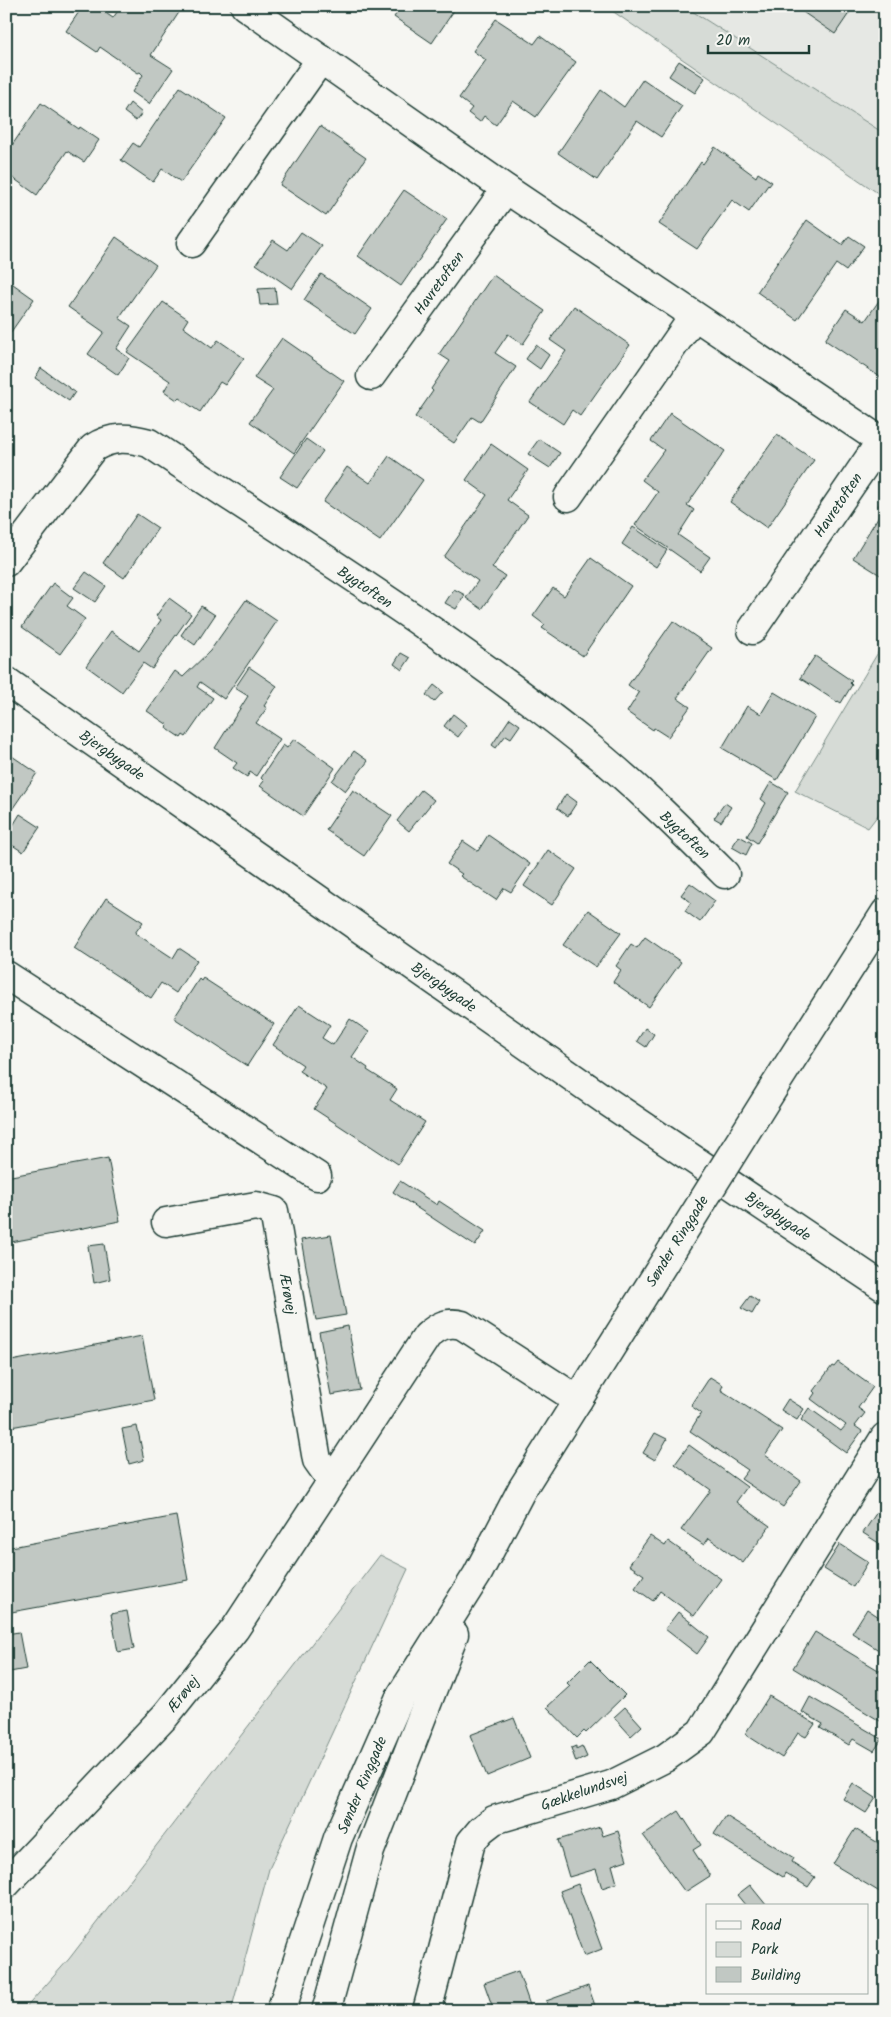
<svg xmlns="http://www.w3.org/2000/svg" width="891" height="2017" font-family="Kalam,sans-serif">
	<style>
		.built { fill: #e6e8e4 }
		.green { fill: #d6dbd6; stroke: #7a8c85 }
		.building { fill: #c1c8c3; stroke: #1f3d34 }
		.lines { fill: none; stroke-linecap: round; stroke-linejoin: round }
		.street-casing { stroke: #1f3d34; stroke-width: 31 }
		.secondary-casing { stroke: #1f3d34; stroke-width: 31 }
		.street { stroke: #f6f6f2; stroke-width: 28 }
		.secondary { stroke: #f6f6f2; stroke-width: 28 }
		.secondary-bridge-casing { stroke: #1f3d34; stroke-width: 31; stroke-linecap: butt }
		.secondary-bridge { stroke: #f6f6f2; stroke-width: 28 }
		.labels { text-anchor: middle; stroke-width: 4.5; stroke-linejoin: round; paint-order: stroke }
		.street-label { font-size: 15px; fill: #1f3d34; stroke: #f6f6f2 }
	</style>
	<rect width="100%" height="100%" fill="#f6f6f2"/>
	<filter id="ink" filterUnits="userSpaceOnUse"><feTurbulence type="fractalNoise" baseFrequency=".02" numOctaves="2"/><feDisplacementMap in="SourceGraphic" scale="10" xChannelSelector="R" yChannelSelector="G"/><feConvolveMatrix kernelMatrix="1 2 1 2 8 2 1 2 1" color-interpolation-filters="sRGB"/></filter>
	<g filter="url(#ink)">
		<!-- built -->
		<path class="built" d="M684,6H885V134Z"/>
		<!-- green -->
		<g class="green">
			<path d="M605,6H684L885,134V198Z"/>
			<path d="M885,641V806L868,828L795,791Z"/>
			<path d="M380,1555L408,1569L269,1869L231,2011H23L69,1959Z"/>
		</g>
		<!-- building -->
		<g class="building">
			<path d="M83,6H95L113,18L121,6H173L180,11L151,55L173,69L149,104L132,92L143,75L140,72L138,73L100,47L97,52L66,31Z"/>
			<path d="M402,6H457L432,43L394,17Z"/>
			<path d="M794,6H854L835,34Z"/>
			<path d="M496,19L534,44L540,36L576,62L536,117L513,101L496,125L484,116L480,122L468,113L472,108L459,98L486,60L473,51Z"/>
			<path d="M679,61L705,78L695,93L669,76Z"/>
			<path d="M643,79L682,106L661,137L637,121L597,180L558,153L601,90L624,107Z"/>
			<path d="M180,87L226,118L181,182L162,169L153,182L121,160L133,143L139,147Z"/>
			<path d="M41,103L79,129L80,127L99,140L84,162L67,151L37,195L6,173V154Z"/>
			<path d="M130,103L142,113L136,121L124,112Z"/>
			<path d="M320,126L366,158L326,216L280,185Z"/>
			<path d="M715,147L756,177L758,173L772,182L769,186L768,185L749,212L732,200L697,249L659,224L701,162L703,164Z"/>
			<path d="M404,190L447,219L401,286L358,256Z"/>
			<path d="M807,220L842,245L849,236L864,246L846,271L836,264L797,320L757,292Z"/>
			<path d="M301,232L322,246L292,289L256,264L273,240L288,250Z"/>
			<path d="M116,237L156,265L119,318L131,326L116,349L129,358L118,375L88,354L104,332L68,307Z"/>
			<path d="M321,274L372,309L355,334L304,300Z"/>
			<path d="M493,275L545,311L523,344L508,334L495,353L516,367L480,422L472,417L454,443L415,417L433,391L431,389L450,361L439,354Z"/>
			<path d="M6,279L34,299L6,339Z"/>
			<path d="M275,288L277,304L260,305L258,289Z"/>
			<path d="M885,292V376L883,379L825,340L846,309L865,321Z"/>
			<path d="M163,302L188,319L183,327L212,348L218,340L244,358L225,385L220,382L200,412L179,398L177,400L164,391L170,381L127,352Z"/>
			<path d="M574,306L630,345L580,416L572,410L563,424L530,402L566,351L550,340Z"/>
			<path d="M282,338L344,381L294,453L250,422L273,390L254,378Z"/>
			<path d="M536,345L549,355L540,369L526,359Z"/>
			<path d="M41,368L75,392L69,401L35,378Z"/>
			<path d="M670,413L725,451L687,505L694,510L678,535L710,557L700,571L635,525L658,492L642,480L664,450L651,441Z"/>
			<path d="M777,435L814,460L767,528L730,502Z"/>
			<path d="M306,439L323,451L297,488L280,477Z"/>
			<path d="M539,439L560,453L550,468L528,454Z"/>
			<path d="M491,444L528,470L507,500L528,515L492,568L505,576L482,609L466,598L478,581L444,557L487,495L466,480Z"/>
			<path d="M389,456L423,480L380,541L323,502L347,467L370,483Z"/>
			<path d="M885,495V578L853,558L883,509L878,506Z"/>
			<path d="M137,514L158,528L124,578L103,563Z"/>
			<path d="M633,527L667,550L656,567L622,544Z"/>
			<path d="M591,558L631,586L583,656L542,628L545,625L533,616L553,588L564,596Z"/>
			<path d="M86,572L106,586L95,602L74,588Z"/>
			<path d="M53,583L73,598L67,606L85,619L60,654L22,627Z"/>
			<path d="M454,589L465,595L456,609L445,603Z"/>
			<path d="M169,598L191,614L152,669L143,663L122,692L86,666L111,631L139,651L161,620L156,616Z"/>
			<path d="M246,600L277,621L224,699L200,682L197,687L213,698L186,737L183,735L181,738L166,728L168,725L147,711L175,671L183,677L210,651Z"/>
			<path d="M201,606L215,615L195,645L181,635Z"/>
			<path d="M673,621L712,648L677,698L690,707L668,737L654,728L653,730L627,712L639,693L628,685Z"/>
			<path d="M401,653L410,658L402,670L394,664Z"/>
			<path d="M815,656L852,681L850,683L852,685L841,703L838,701L837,702L800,678Z"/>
			<path d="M249,667L277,686L264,706L267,708L256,723L280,739L256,776L250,772L247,777L233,768L237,763L215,748L248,696L235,688Z"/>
			<path d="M434,685L443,692L434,702L426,695Z"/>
			<path d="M774,692L815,717L777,780L722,748L747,706L761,714Z"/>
			<path d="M453,714L467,725L458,737L444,726Z"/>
			<path d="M510,718L520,725L511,738L506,735L496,748L492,745Z"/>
			<path d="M294,739L335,768L303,816L260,786L264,781L261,778L283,745L287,748Z"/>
			<path d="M354,751L368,761L345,791L332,781Z"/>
			<path d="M6,752L37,773L13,808L6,803Z"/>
			<path d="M771,782L788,792L757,843L747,836L766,803L761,799Z"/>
			<path d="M353,790L392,816L364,856L326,830Z"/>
			<path d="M421,790L434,800L409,831L397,821Z"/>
			<path d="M566,794L577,802L568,816L557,808Z"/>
			<path d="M725,803L731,807L721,822L714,818Z"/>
			<path d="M20,814L40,827L23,852L6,841V837Z"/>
			<path d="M488,835L530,864L511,892L504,888L496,900L460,876L462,874L447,864L463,841L478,851Z"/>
			<path d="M739,836L752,843L746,855L732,847Z"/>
			<path d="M548,850L576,869L552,905L524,886Z"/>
			<path d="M690,883L715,901L700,922L685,911L691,902L681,895Z"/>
			<path d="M106,898L143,922L135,933L173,958L179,948L197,960L176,993L161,983L151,998L74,948Z"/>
			<path d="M588,910L621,933L596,967L563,945Z"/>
			<path d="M645,937L681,962L649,1007L613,982L621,970L616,966L631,944L637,948Z"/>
			<path d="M203,978L274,1024L247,1066L174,1018L199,979L201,981Z"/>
			<path d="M299,1005L330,1025L322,1038L333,1045L350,1019L369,1032L352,1057L368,1068L367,1070L397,1089L390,1100L425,1122L398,1164L314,1109L327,1089L299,1071L303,1065L273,1045Z"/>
			<path d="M645,1028L654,1034L646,1047L637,1041Z"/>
			<path d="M108,1158L120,1221L6,1243V1177Z"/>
			<path d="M400,1181L437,1205L439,1201L485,1231L475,1246L393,1192Z"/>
			<path d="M331,1235L346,1315L316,1320L301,1240Z"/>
			<path d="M104,1244L110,1279L94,1283L88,1246Z"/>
			<path d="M750,1296L759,1302L752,1314L741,1308Z"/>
			<path d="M348,1326L360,1390L331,1395L319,1332Z"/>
			<path d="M142,1336L154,1400L6,1428V1362Z"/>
			<path d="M838,1362L873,1387L858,1408L865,1413L855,1426L862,1431L846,1453L801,1420L809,1408L841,1431L846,1425L811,1399L815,1393L813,1391L832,1366L834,1367Z"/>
			<path d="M710,1377L723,1385L721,1390L782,1430L765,1455L801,1481L783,1507L741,1479L748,1470L690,1431L701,1413L691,1406Z"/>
			<path d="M788,1399L804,1409L797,1420L781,1410Z"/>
			<path d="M137,1426L144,1460L129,1464L122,1429Z"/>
			<path d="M655,1433L667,1439L655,1460L643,1453Z"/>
			<path d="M689,1445L747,1487L736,1502L770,1526L743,1563L709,1538L704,1545L681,1530L711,1490L675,1464Z"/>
			<path d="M885,1500V1547L863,1533Z"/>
			<path d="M176,1516L188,1580L6,1613V1548Z"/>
			<path d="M650,1536L665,1546L668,1541L721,1579L694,1616L660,1591L653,1601L635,1588L644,1575L629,1565Z"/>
			<path d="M840,1544L868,1562L853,1587L824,1569Z"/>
			<path d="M867,1609L885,1621V1654L852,1633Z"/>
			<path d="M127,1611L134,1649L118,1652L111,1614Z"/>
			<path d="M678,1612L709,1637L697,1654L665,1629Z"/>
			<path d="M19,1632L26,1669L10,1672L6,1634Z"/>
			<path d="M815,1632L885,1674V1724L793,1668Z"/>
			<path d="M590,1660L625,1695L586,1733L584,1731L577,1738L547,1707L570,1686L567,1683Z"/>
			<path d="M769,1696L815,1724L806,1737L798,1733L782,1758L745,1734Z"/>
			<path d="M810,1697L882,1739L874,1751L853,1739L849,1745L820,1728L823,1724L802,1712Z"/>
			<path d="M625,1707L642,1726L631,1736L614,1717Z"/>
			<path d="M514,1718L530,1758L487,1776L470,1735Z"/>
			<path d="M576,1746V1749L582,1746L587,1757L576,1762L571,1748Z"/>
			<path d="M853,1783L876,1798L866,1813L843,1799Z"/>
			<path d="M679,1811L701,1845L693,1850L710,1876L685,1892L643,1835Z"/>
			<path d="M726,1816L794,1858L792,1862L815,1877L808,1887L785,1873L783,1877L714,1834Z"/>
			<path d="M600,1827L603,1836L618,1831L627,1860L612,1865L617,1883L602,1888L596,1869L569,1877L558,1840Z"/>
			<path d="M855,1829L885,1847V1890L883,1894L833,1864Z"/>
			<path d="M578,1884L602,1949L584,1956L560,1891Z"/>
			<path d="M750,1885L767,1906H746L737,1895Z"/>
			<path d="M518,1971L532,2011H494L484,1983Z"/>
			<path d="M588,1986L597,2011H550L546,2001Z"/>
		</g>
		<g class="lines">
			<defs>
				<g id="street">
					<path d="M245,6L506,189L881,441L752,630"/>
					<path d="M191,243L321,59"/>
					<path d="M371,376L506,189"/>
					<path d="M568,497L694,316"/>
					<path d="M6,562L93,448C112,436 128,437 149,443C296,541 447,633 584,743C634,783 680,829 725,874"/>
					<path d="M6,975L317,1176"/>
					<path d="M166,1222L256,1206L274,1211L317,1460L332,1481"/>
					<path d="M6,1884L166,1715L235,1629L427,1336C438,1326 448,1321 462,1325L578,1400"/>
					<path d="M427,2011L471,1842L481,1830L494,1820L611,1785L665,1758L701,1732L885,1437"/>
				</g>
				<g id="secondary">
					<path d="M6,681L608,1102L885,1288"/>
					<path d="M774,1087L885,913"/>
					<path d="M281,2011L338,1838L400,1697L477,1575L522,1489L672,1250"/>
					<path d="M326,2011L370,1851L454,1634"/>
				</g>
			</defs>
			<!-- street casing -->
			<use href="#street" class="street-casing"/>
			<!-- secondary casing -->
			<use href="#secondary" class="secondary-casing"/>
			<!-- street -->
			<use href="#street" class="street"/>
			<!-- secondary -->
			<use href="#secondary" class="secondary"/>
			<defs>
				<path id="secondary-bridge" d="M672,1250L774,1087"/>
			</defs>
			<!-- secondary-bridge casing -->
			<use href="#secondary-bridge" class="secondary-bridge-casing"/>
			<!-- secondary-bridge -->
			<use href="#secondary-bridge" class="secondary-bridge"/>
		</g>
	</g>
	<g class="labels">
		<!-- street labels -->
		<g class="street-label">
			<text transform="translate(439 283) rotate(-54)" y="5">Havretoften</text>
			<text transform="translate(838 505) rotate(-56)" y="5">Havretoften</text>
			<text transform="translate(365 587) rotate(34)" y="5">Bygtoften</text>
			<text transform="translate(112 755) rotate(35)" y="5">Bjergbygade</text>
			<text transform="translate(685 835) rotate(43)" y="5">Bygtoften</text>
			<text transform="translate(444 987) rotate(35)" y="5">Bjergbygade</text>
			<text transform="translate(778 1216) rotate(34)" y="5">Bjergbygade</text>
			<text transform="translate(677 1241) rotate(-58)" y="5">Sønder Ringgade</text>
			<text transform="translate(288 1294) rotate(80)" y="5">Ærøvej</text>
			<text transform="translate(183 1694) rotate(-51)" y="5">Ærøvej</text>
			<text transform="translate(362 1785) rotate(-67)" y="5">Sønder Ringgade</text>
			<text transform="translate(584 1791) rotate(-19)" y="5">Gækkelundsvej</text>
		</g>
	</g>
	<!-- margin -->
	<rect width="891" height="2017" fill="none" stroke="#f6f6f2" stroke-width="25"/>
	<rect x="12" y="12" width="866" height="1992" fill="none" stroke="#1f3d34" stroke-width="2" filter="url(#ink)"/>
	<!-- legend -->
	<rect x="706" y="1904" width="162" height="90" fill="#f6f6f2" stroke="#a0aca6"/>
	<rect x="716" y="1921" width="25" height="8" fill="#f6f6f2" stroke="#a0aca6"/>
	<text x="751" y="1930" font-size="15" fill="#1f3d34">Road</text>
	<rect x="716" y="1942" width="25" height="15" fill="#d6dbd6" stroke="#a0aca6"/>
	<text x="751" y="1954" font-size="15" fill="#1f3d34">Park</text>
	<rect x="716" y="1967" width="25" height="15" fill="#c1c8c3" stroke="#a0aca6"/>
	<text x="751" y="1980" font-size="15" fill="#1f3d34">Building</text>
	<!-- scale -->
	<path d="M708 45v8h101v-8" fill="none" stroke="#1f3d34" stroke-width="2.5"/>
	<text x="716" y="45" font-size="15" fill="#1f3d34" stroke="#f6f6f2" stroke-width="4" paint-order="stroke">20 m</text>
</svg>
